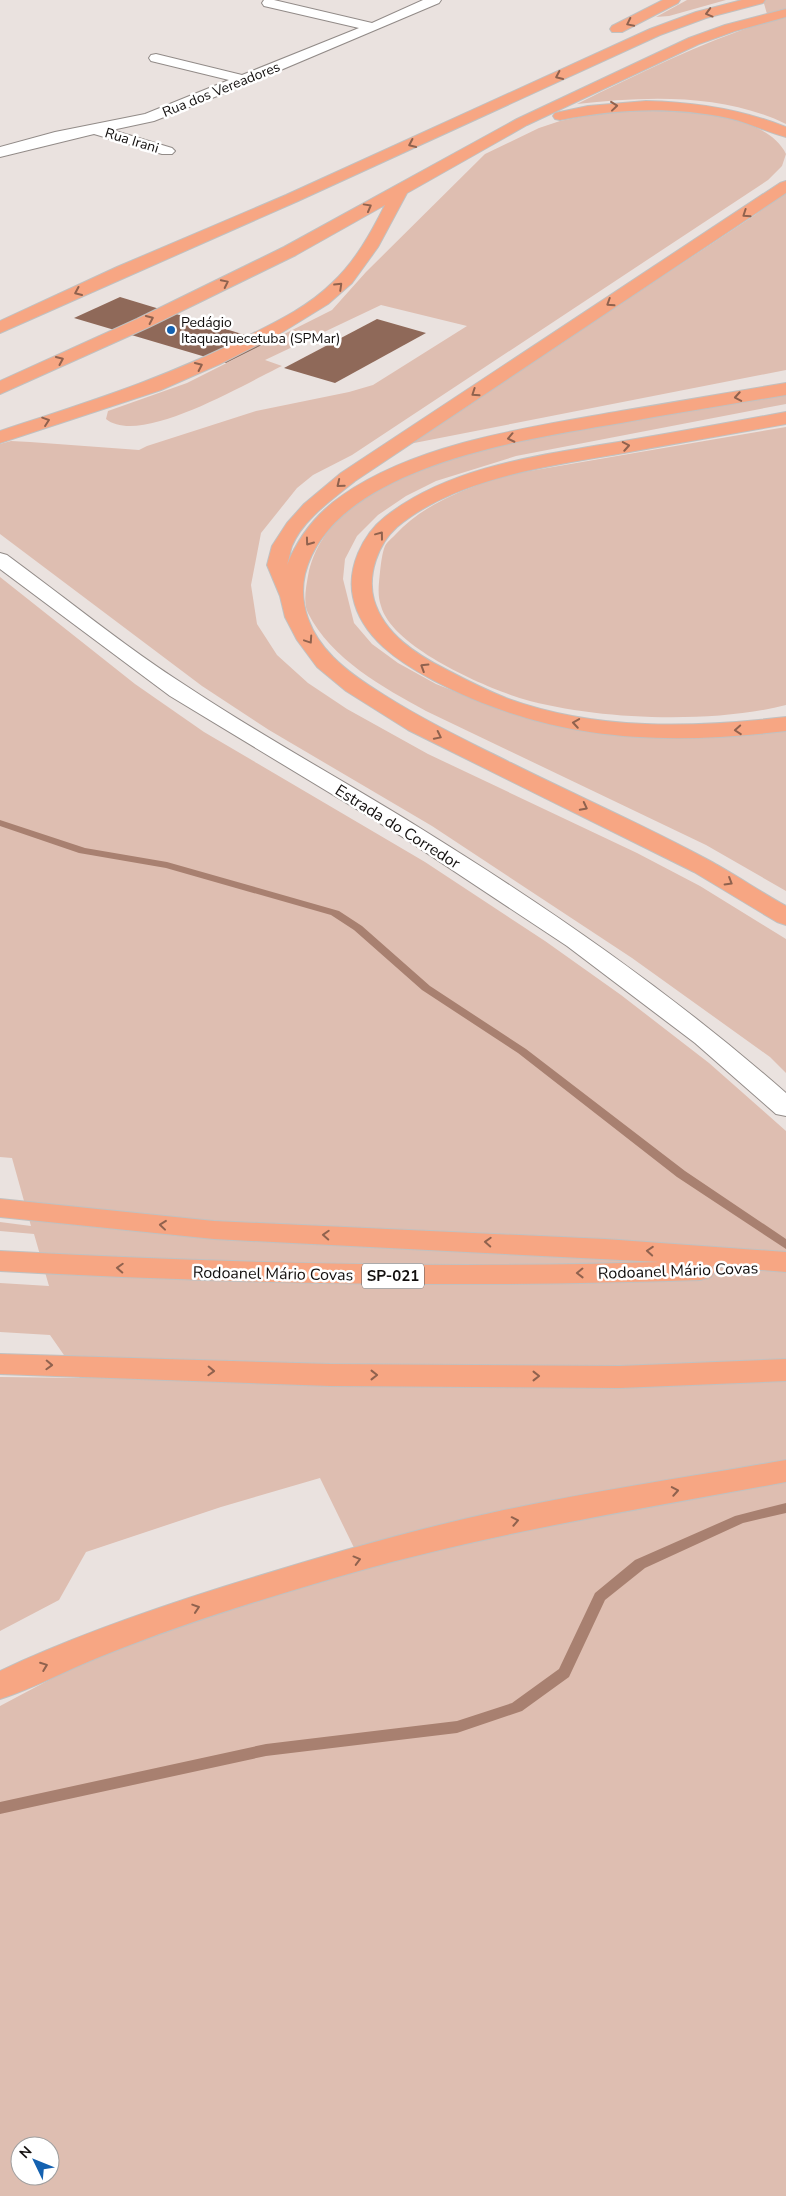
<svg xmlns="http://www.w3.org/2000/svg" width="786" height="2196" font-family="'Nunito Sans',sans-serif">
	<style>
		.green { fill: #debeb1; fill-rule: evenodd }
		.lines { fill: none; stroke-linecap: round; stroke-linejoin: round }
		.stream { fill: #a88070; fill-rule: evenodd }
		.building { fill: #8f6959 }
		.minor-casing { stroke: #928b88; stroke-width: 2 }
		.tertiary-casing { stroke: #928b88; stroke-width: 2 }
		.motorway-casing { stroke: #c1c1c0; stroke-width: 2 }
		.minor { fill: #fff; fill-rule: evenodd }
		.tertiary { fill: #fff; fill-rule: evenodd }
		.motorway { fill: #f7a683; fill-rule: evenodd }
		.oneway { stroke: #90624e }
		.poi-dot { fill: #1461b0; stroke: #fff; stroke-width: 2 }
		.labels { text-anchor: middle; stroke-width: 5; stroke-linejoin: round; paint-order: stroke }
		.far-street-label { font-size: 14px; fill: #120f0e; stroke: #fff }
		.far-poi-label { font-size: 14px; fill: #120f0e; stroke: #fff; text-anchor: start }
		.shield { fill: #fff; stroke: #595756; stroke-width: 1 }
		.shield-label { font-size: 15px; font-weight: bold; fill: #120f0e }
		.street-label { font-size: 16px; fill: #120f0e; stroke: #fff }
	</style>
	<rect width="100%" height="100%" fill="#eae2df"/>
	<!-- green -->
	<g class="green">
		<path d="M687,0H726L669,16L656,17Z"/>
		<path d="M763,0H786V124C722,93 646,96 577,104C640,73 702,42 769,21Z"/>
		<path d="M669,109C704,114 769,118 786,154L782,166L768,180L352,455L313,475L297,488L261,533L251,585L257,624L277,655L308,683L347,709L428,754L637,853L700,886L786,939V1073L770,1057L632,958L432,826L269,730L202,686L0,534V444L11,441L30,442L139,450L147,446L256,411L349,392L373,385L467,326L381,305L265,360L282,366C246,383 140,447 106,419L108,411L187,383L332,310L366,272L485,154L539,128L560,121L610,111Z"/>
		<path d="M786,192V370L409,444L755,215Z"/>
		<path d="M786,392V404L516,456L436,481L406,496L378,515L357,536L345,559L343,579L354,623L372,644L398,663L436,684L474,699L636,728L786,719V891L706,845L426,711C384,688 331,659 308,613C303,603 306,587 308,576C323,493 434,463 504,444Z"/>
		<path d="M786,427V705C712,724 596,720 523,699C484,687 392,647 381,606C377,595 379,583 380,572C381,564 382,553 385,546C387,542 392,538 395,535C423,504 462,491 500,476Z"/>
		<path d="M0,577L135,684L204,732L425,862L545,941L621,995L709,1063L786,1131V2196H0V1706L66,1671L184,1620L360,1560L320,1478L221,1507L86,1552L59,1600L0,1631V1377L80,1378L50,1335L0,1332V1283L49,1286L34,1234L0,1231V1222L31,1226L12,1158L0,1157ZM20,2146H50V2176H20Z"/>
	</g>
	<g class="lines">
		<!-- stream -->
		<g class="stream">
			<path d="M0,820L85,848L167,862L339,911L362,926L430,986L526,1049L685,1171L786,1239V1249L677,1177L518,1053L422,990L354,930L331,915L166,868L79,853L0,826Z"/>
			<path d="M786,1503V1513L743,1523L645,1568L605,1600L569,1677L522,1711L457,1733L266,1756L0,1814V1802L266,1744L457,1721L512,1703L559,1669L595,1593L635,1560L735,1516Z"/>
		</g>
	</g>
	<!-- building -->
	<g class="building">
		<path d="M120,297L268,342L226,363L74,318Z"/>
		<path d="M377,319L426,333L335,383L284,368Z"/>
	</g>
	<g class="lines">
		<defs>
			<path id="minor" d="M264,0H274L372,23L423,0H441L439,3L250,83L154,121L112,130L172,148L175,151L172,154H162L94,134L0,157V147L55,132L145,114L229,80L151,61L149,58L151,55L156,54L242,75L359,28L264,6L262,3Z"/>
			<path id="tertiary" d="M0,553L7,555C67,599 125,647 188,687C263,737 343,780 420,828C549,908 672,993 786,1093V1116L776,1114L695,1043L567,946L401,836L170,696L0,569Z"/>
			<g id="motorway">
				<path d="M663,0H680L678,3L622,32H612L610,29L612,26Z"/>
				<path d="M742,0H765L763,3L706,18L660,35L298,201L0,333V321L117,267L286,195L650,29L696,12Z"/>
				<path d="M786,9V17L735,31L699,44L527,125L407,193L378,247L352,283L328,304L281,333L220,364L161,390L0,443V431C88,402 169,377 252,334C280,320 310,305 332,283C355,262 371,233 385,205L296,255L149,327L0,394V381L137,319L284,247L517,119L689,38L725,25Z"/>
				<path d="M646,101C695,102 740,109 786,127V137C766,132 748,122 728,118C671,106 616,109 560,120L555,119L553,116L555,113L588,106Z"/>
				<path d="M786,181V193L355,481C333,499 303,519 292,546C290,552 289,559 287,565C298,537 318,512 343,495C419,442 532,427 621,411C676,402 731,392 786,383V395C731,404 676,413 621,423C528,439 333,465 305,574C298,605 311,635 333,657C348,672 366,684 384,695C425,721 467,741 511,763C577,796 646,826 712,862C737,876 761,892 786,906V925L777,922L694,872L408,730L346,691L317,667L297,640L285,617L280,596L267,565L272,546L287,523L304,504L341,473L780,183Z"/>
				<path d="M786,412V424C732,434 678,443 624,453C550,466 457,477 397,527C378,544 367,575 374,600C384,634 417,655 447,670C466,680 486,690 506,698C596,731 693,728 786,717V731C658,746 549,741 433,680C399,662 361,637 353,597C347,569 362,535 385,517C451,465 544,455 624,441C678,432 732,422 786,412Z"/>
				<path d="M0,1199L214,1221L605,1239L786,1252V1272L712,1266L715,1270L711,1277L700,1280C466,1288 233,1284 0,1271V1251C220,1263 440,1269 660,1262L214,1239L0,1217Z"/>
				<path d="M0,1354L330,1364L620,1366L786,1359V1381L620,1388L330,1386L0,1374Z"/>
				<path d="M786,1460V1482C631,1511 476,1535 324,1581C249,1603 174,1627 102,1656C68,1669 35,1688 0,1699V1671C72,1637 147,1611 223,1587C313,1559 403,1532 495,1512C592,1491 689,1477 786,1460Z"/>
			</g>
		</defs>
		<!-- minor casing -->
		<use href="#minor" class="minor-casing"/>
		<!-- tertiary casing -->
		<use href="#tertiary" class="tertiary-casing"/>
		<!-- motorway casing -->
		<use href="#motorway" class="motorway-casing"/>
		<!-- minor -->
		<use href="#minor" class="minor"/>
		<!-- tertiary -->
		<use href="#tertiary" class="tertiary"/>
		<!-- motorway -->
		<use href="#motorway" class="motorway"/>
	</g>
	<!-- one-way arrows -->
	<defs><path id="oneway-chevron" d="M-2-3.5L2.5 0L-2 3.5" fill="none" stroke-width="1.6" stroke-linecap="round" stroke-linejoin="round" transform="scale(1.25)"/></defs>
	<g class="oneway">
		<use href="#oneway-chevron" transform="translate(709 13) rotate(165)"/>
		<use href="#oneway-chevron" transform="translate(630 23) rotate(154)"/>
		<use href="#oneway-chevron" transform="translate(559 76) rotate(155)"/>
		<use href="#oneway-chevron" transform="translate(614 106) rotate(-6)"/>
		<use href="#oneway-chevron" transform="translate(412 144) rotate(155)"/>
		<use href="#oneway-chevron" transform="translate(368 207) rotate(-29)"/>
		<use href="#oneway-chevron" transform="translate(746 214) rotate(146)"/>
		<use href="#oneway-chevron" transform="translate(225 283) rotate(-26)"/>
		<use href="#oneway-chevron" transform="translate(339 286) rotate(-44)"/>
		<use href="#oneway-chevron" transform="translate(78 292) rotate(156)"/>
		<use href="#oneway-chevron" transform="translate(610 303) rotate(147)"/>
		<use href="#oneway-chevron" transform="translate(150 319) rotate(-25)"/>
		<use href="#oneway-chevron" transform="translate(60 360) rotate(-24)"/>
		<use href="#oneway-chevron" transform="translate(199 366) rotate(-25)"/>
		<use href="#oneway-chevron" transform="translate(475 393) rotate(146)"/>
		<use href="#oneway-chevron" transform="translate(738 397) rotate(170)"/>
		<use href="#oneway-chevron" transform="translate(46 421) rotate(-19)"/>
		<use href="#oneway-chevron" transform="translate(511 438) rotate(168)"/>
		<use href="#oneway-chevron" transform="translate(626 446) rotate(-10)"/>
		<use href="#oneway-chevron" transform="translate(340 484) rotate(141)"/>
		<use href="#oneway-chevron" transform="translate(380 535) rotate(-53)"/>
		<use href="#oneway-chevron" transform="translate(309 542) rotate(126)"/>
		<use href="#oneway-chevron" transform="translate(309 640) rotate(56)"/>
		<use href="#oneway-chevron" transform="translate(424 667) rotate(-148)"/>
		<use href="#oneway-chevron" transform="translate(576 723) rotate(-171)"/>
		<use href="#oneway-chevron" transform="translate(738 730) rotate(176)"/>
		<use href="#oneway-chevron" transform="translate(438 736) rotate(26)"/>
		<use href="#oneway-chevron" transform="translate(584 807) rotate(27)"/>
		<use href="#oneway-chevron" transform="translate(729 882) rotate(31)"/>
		<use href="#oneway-chevron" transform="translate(163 1225) rotate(-174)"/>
		<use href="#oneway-chevron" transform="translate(326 1235) rotate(-177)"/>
		<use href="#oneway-chevron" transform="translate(488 1242) rotate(-177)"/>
		<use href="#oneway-chevron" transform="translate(650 1251) rotate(-176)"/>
		<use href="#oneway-chevron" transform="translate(120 1268) rotate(-177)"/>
		<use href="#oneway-chevron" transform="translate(580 1273) rotate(179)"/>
		<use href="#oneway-chevron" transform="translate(49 1365) rotate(2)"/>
		<use href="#oneway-chevron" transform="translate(211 1371) rotate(2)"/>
		<use href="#oneway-chevron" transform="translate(374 1375)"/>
		<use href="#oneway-chevron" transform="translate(536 1376)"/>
		<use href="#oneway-chevron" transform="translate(675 1491) rotate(-10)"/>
		<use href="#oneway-chevron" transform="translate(515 1521) rotate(-11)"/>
		<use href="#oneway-chevron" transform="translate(357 1560) rotate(-15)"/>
		<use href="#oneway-chevron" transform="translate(196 1608) rotate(-18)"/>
		<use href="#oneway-chevron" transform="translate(44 1666) rotate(-21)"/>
	</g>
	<!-- markers -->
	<circle class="poi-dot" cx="171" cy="330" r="5"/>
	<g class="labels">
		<!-- far-street labels -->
		<g class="far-street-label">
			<text transform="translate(221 89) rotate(-22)" y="5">Rua dos Vereadores</text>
			<text transform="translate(132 140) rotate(17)" y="5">Rua Irani</text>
		</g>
		<!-- far-poi labels -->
		<g class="far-poi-label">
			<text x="181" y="327">Pedágio<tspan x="181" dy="16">Itaquaquecetuba (SPMar)</tspan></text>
		</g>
		<!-- shield labels -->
		<rect class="shield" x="362" y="1263.5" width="62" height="25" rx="4"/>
		<g class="shield-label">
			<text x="393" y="1281">SP-021</text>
		</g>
		<!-- street labels -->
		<g class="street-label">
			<text transform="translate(398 826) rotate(32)" y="6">Estrada do Corredor</text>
			<text transform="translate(678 1270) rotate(-2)" y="6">Rodoanel Mário Covas</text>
			<text transform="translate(273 1273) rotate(1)" y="6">Rodoanel Mário Covas</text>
		</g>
	</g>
	<!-- north arrow -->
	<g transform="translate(35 2161) rotate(313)"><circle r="24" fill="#ffffff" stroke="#a09f9f"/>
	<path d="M0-4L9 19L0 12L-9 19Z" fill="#1461b0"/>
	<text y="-8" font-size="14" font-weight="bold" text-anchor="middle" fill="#120f0e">N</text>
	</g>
</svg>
